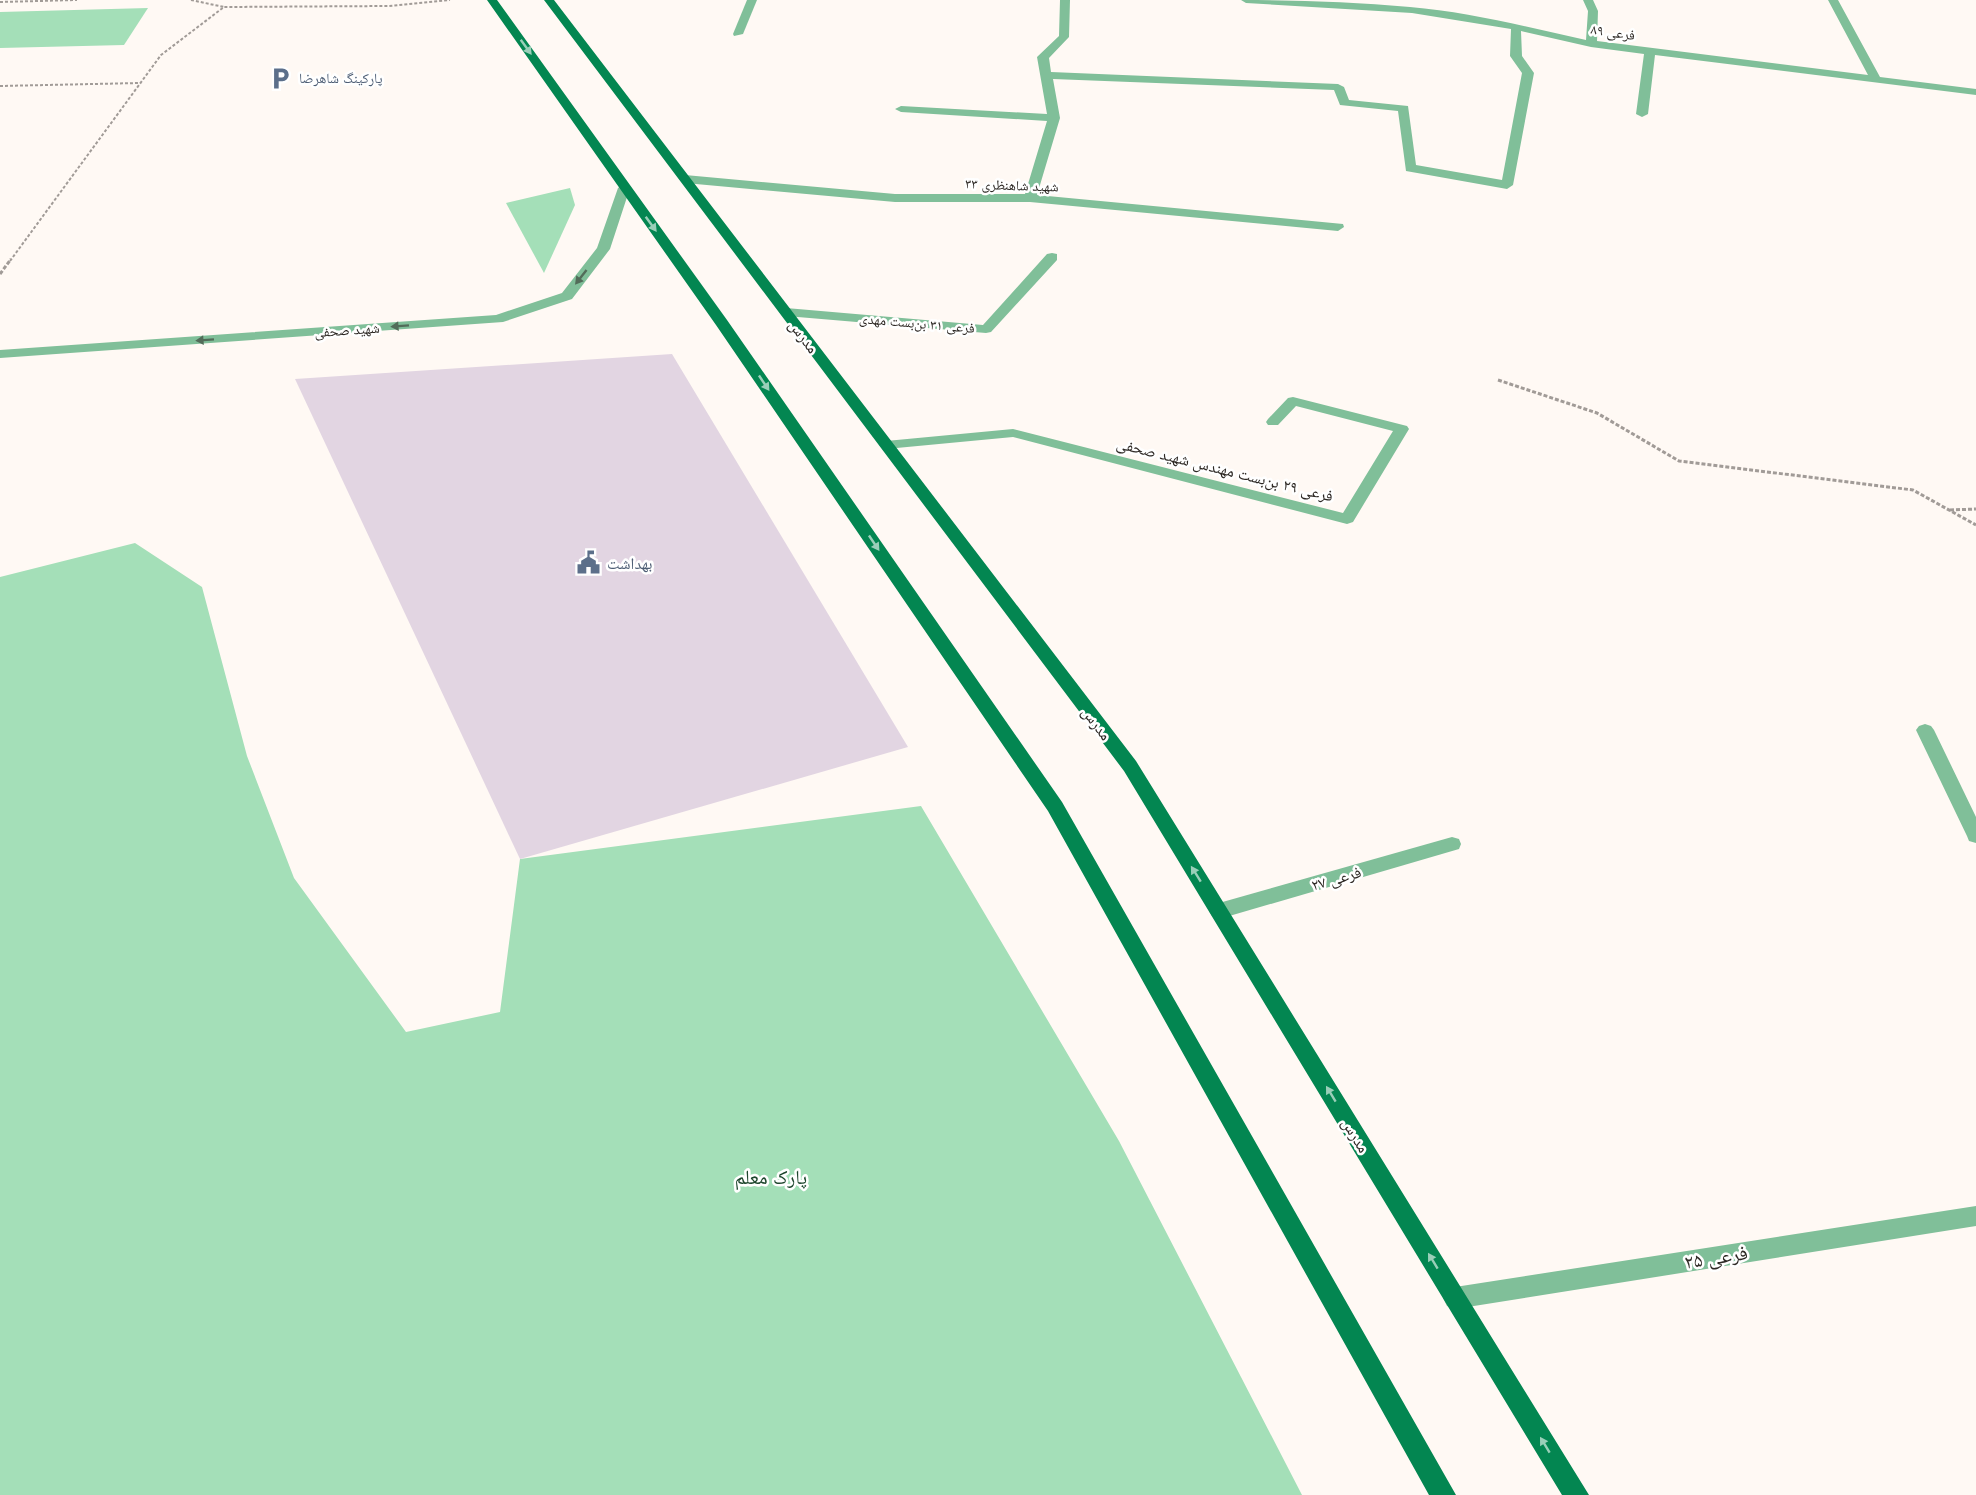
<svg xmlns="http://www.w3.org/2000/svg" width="1976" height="1495" font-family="Quicksand,'Noto Naskh Arabic',sans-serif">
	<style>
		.green { fill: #a4dfb8 }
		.building { fill: #e2d5e2 }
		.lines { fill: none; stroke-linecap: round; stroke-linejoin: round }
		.path-far1 { stroke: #a19b97; stroke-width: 2; stroke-dasharray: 3 2; stroke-linecap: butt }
		.path { stroke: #a19b97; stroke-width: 3; stroke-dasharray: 4 2; stroke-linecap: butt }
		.minor { fill: #80bf99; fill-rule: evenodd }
		.major { fill: #038651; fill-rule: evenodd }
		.oneway { fill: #9acfb9 }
		.oneway2 { fill: #526c59 }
		.labels { text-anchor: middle; stroke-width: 5; stroke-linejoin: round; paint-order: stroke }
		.far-street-label { font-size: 14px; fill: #2d2824; stroke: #fff }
		.far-service-label { font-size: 14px; fill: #4e5e75; stroke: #fff; text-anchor: start }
		.street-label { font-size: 16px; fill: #2d2824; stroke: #fff }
		.service-label { font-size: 16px; fill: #4e5e75; stroke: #fff; text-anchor: start }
		.near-park-label { font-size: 20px; fill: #1d462d; stroke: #fff }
		.near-street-label { font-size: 20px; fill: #2d2824; stroke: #fff }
	</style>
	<rect width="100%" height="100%" fill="#fff9f4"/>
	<!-- green -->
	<g class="green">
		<path d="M148,8L124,45L0,48V12Z"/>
		<path d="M570,188L575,205L544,273L506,203Z"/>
		<path d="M135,543L202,587L247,756L294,878L406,1032L500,1012L520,859L921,806L1119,1141L1302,1495H0V577Z"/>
	</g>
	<!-- building -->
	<path class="building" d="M672,354L908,747L520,859L295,379Z"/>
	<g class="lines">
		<!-- path-far1 -->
		<g class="path-far1">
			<path d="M191,0L224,7"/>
			<path d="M0,2L77,0"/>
			<path d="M0,86L139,83"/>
			<path d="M10,261L161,55L224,7L389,6L450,0"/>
		</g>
		<!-- path -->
		<g class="path">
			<path d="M0,274L11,259"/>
			<path d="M1498,380L1597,413L1679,461L1913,490L1976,525"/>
			<path d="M1950,510L1976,509"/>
		</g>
		<!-- minor -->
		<g class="minor">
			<path d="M747,0H757L743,34L734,36L733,34Z"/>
			<path d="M1060,0H1070L1069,37L1049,58L1051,72L1338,84L1344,87L1349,100L1408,106L1416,165L1502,180L1522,73L1510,56L1511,29L1412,13L1246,3L1241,0C1297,0 1354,2 1410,7C1469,12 1528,27 1586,40L1588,11L1583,0H1593L1598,11L1597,41L1868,75L1828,0H1838L1880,77L1976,89V95L1655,55L1648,114L1642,117L1636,114L1644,54L1591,47L1521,31L1522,56L1534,73L1513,185L1507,189L1406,171L1398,111L1340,105L1334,90L1053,79L1060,118L1037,195L1343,224L1344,227L1338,231L1030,202H895L685,183L679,179L685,175L895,194H1025L1047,121L901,112L895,109L901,106L1047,114L1037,57L1059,36Z"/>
			<path d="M624,184L630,188L610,249L572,299L503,322L0,358V350L496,315L562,293L597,248L618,188Z"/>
			<path d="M1052,253L1057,254V260L991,332L986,333L786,316L779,312L786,308L983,325L1047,254Z"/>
			<path d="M1293,397L1407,426L1409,429L1353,522L1347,524L1013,437L886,449L879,445L886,441L1013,429L1343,513L1393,431L1296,406L1278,425H1268L1266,422L1268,419L1288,398Z"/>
			<path d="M1925,724L1931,726L1934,730L1976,817V843L1969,841L1967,836L1916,730L1919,726Z"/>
			<path d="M1452,837L1459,839L1461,844L1459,849L1219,919L1212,916L1209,911L1212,906L1219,903Z"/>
			<path d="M1976,1206V1226L1455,1309L1447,1306L1443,1298L1447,1290L1455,1287Z"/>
		</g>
		<!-- major -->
		<g class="major">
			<path d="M487,0H497L727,320L1062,802L1456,1495H1429L1048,811L716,325Z"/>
			<path d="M544,0H554L1136,761L1589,1495H1562L1124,771Z"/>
		</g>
	</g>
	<!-- one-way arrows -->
	<defs><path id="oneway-solid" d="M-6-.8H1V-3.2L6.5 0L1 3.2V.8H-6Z" transform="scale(1.5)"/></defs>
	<g class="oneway">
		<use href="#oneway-solid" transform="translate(526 47) rotate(54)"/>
		<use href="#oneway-solid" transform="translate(651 224) rotate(54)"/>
		<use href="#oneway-solid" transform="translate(764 383) rotate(56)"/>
		<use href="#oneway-solid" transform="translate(874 543) rotate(56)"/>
		<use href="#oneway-solid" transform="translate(1196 874) rotate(-122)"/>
		<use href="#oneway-solid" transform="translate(1331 1094) rotate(-121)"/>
		<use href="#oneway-solid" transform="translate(1433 1261) rotate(-121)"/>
		<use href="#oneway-solid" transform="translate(1545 1445) rotate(-121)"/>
	</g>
	<g class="oneway2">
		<use href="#oneway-solid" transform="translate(581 277) rotate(128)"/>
		<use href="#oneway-solid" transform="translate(400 326) rotate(176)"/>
		<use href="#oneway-solid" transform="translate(205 340) rotate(176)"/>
	</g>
	<!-- icons -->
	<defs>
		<symbol id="parking-bare" viewBox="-9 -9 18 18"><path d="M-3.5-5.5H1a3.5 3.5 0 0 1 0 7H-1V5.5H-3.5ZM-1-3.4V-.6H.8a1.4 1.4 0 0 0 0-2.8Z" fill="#5c6f8a" stroke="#fff" stroke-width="2.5" paint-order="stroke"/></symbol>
		<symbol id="civic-bare" viewBox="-9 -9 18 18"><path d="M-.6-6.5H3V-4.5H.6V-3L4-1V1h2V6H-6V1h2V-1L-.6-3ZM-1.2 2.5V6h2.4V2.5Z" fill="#5c6f8a" stroke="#fff" stroke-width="2.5" paint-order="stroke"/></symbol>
	</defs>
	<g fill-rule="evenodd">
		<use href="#parking-bare" x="264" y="62" width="33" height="33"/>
		<use href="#civic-bare" x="572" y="546" width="33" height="33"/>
	</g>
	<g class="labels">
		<!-- far-street labels -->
		<g class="far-street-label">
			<text transform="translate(1613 32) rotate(8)" y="5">فرعی ۸۹</text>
			<text transform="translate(1012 185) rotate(2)" y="5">۳۳ شهید شاهنظری</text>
			<text transform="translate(917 323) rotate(5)" y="5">فرعی ۳۱ بن‌بست مهدی</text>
			<text transform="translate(347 330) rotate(-4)" y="5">شهید صحفی</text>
		</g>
		<!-- far-service labels -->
		<g class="far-service-label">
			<text x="299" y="83">پارکینگ شاهرضا</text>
		</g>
		<!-- street labels -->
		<g class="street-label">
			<text transform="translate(804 336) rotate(53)" y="6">مدرس</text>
			<text transform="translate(1225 469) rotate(14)" y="6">فرعی ۲۹ بن‌بست مهندس شهید صحفی</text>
			<text transform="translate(1097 723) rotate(53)" y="6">مدرس</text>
			<text transform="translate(1336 878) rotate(-16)" y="6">فرعی ۲۷</text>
			<text transform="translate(1356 1135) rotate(59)" y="6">مدرس</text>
		</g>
		<!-- service labels -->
		<g class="service-label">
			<text x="607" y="569">بهداشت</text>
		</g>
		<!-- near-park labels -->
		<g class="near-park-label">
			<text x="771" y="1184">پارک معلم</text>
		</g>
		<!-- near-street labels -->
		<g class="near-street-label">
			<text transform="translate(1716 1257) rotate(-9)" y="7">فرعی ۲۵</text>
		</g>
	</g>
</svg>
